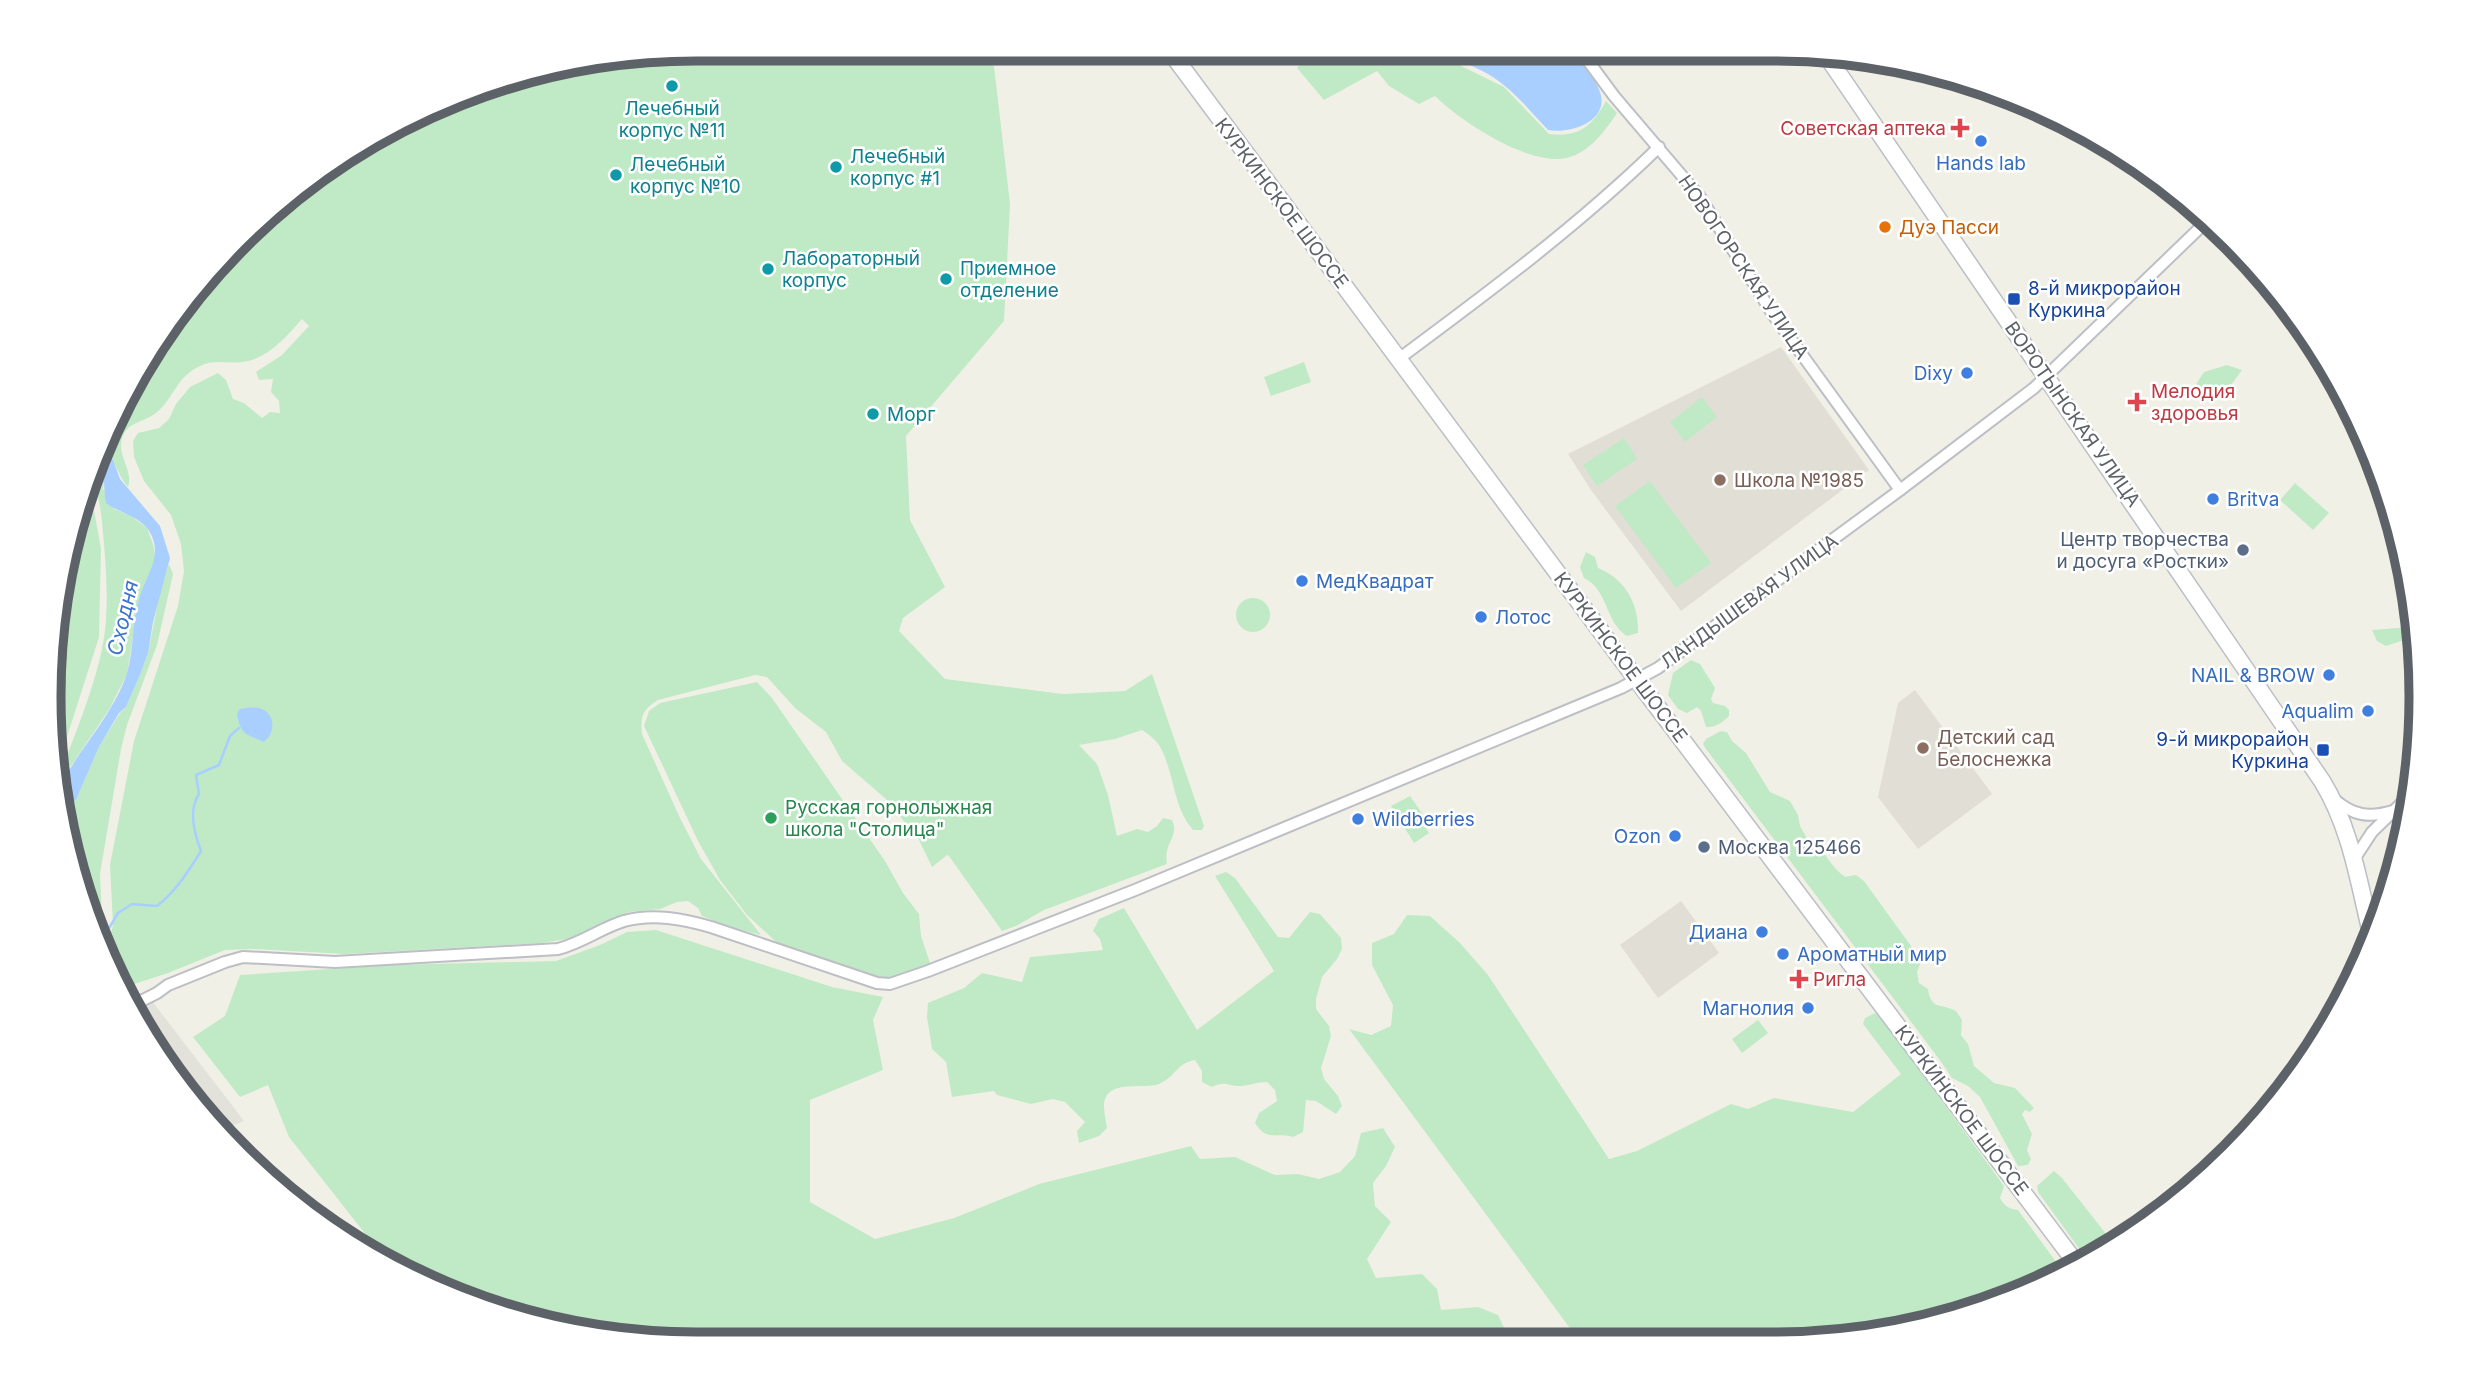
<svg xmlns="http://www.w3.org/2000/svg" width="2470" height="1393" font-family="Inter,sans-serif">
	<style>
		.industrial { fill: #e2e1da }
		.education { fill: #e1dfd5 }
		.green { fill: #c0eac5 }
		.water { fill: #a8cfff }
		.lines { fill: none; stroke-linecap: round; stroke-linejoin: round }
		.stream { stroke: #a8cfff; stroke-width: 2.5 }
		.street-casing { stroke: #bdbfc6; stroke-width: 14 }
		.secondary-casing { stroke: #bbbec5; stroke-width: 19 }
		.street { stroke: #fff; stroke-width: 10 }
		.secondary { stroke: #fff; stroke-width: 16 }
		.culture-dot { fill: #0f9aa8; stroke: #fff; stroke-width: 2.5 }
		.health-dot { fill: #e0444e; stroke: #fff; stroke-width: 2.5 }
		.shop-dot { fill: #3f7fe0; stroke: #fff; stroke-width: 2.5 }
		.food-dot { fill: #e8710a; stroke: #fff; stroke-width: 2.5 }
		.transit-dot { fill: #1a4fb4; stroke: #fff; stroke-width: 2.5 }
		.education-dot { fill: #8d6e63; stroke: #fff; stroke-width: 2.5 }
		.service-dot { fill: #5c6f8a; stroke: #fff; stroke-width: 2.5 }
		.leisure-dot { fill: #2e9e5b; stroke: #fff; stroke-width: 2.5 }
		.labels { text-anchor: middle; stroke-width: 5; stroke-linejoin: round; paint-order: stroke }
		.culture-label { font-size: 19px; fill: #0d838f; stroke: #fff; text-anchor: start }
		.health-label { font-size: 19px; fill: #be3a42; stroke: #fff; text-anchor: start }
		.shop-label { font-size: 19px; fill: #366cbe; stroke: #fff; text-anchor: end }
		.street-label { font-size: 19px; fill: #5d6168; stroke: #fff }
		.food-label { font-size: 19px; fill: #c56008; stroke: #fff; text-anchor: start }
		.transit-label { font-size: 19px; fill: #164399; stroke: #fff; text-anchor: start }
		.education-label { font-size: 19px; fill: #785e54; stroke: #fff; text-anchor: start }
		.service-label { font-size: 19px; fill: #4e5e75; stroke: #fff; text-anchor: end }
		.leisure-label { font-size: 19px; fill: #27864d; stroke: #fff; text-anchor: start }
		.water-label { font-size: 21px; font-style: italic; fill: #3e74cf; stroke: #fff }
		.rim { fill: none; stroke: #5d6168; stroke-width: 9 }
	</style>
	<rect width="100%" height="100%" fill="#f1f0e6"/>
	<!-- industrial -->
	<path class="industrial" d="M152,1001L244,1121L220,1131L209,1123L138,1009Z"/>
	<!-- education -->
	<g class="education">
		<path d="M1781,347L1869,470L1681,611L1591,490L1568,454Z"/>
		<path d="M1915,690L1992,794L1918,849L1878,797L1898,703Z"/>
		<path d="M1681,901L1719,953L1658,998L1620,945Z"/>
	</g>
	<!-- green -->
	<g class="green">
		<path d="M697,49H992L1010,204L1004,321L906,436L910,520L945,587L903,618L899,631L945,679L1063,694L1125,691L1152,674L1204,826L1202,830H1193C1172,806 1175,772 1159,745C1155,739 1148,734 1142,730L1115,739L1079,745L1097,764L1108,795L1117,836L1137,829L1148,832L1157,826L1163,818L1172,820C1180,837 1163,842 1167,864L1044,910L1016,926L1002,931L949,856L947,855L932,867L919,840L886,799L842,761L826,732L795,708L767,677L755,675L658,700C643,709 640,716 642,734L680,818L701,859L761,935L733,928L702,916L698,908L688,901L677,902L660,909L629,912L572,938L542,943L345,954L253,949L225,950L168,973L125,987L105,955L113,925L110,865L134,741L178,606L184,571L181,544L171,515L144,481L134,457L133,441L138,433L159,428L169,419L176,404L190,387L218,373L226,380L233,399L244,403L262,418L270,412L280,413L279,401L271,392L273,379L259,380L256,372L282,355L309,326L302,319C286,337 268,359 242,362C228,364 214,359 200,366C175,378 175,397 157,412C146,422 129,421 123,436C115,454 134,470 128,487C118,476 116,462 106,452L158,336L303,183L489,83Z"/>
		<path d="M1313,50H1440L1443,57L1504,87L1549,134C1580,137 1591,127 1606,101L1617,113C1604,133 1585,158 1559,159C1522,161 1460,121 1435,96L1419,104L1389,86L1377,71L1324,100L1297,68Z"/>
		<path d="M1304,362L1311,382L1271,396L1264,377Z"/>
		<path d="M2227,365L2242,370L2223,396L2195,386L2204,372Z"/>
		<path d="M1702,397L1717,417L1685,442L1670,422Z"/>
		<path d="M1624,438L1637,459L1597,486L1583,465Z"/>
		<path d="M100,464L105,477L103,489L114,509L131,516L147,528L153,544L156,561L139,599L127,674L110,708L71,766L64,763C80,722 104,663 106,619C108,587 105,554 102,522C101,504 92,482 100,464Z"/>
		<path d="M1650,481L1711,563L1676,588L1615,506Z"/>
		<path d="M2295,483L2329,513L2313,530L2280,500Z"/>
		<path d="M90,488L101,549L99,637L57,768L50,738L71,529Z"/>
		<path d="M1586,552L1595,557L1598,568C1625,579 1639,603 1638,633L1627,636C1605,623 1609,590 1584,578L1580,567Z"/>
		<path d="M169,564L173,574L157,645L127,725L121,749L100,874L102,919L100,925L94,928L89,905L90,875L77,855L67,808L76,800L99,747L120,713L126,707L140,675L148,653L161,587Z"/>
		<circle cx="1253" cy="615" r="17"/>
		<path d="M2411,627L2412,632L2407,639L2386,646L2377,641L2372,630Z"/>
		<path d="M1691,660L1700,664L1715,688L1711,699L1713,703L1725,706L1729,710V716C1723,722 1715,728 1706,727L1701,711L1697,707L1687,713L1678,709L1668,695L1673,673Z"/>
		<path d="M757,682L772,698L885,861L903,893L919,914L921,936L931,966L890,979L875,978L785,950L747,915L720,880L698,841L644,726L649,711L660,703Z"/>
		<path d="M1721,731L1727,732L1732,741L1746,753L1770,792L1790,801L1798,815L1800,826L1808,840H1813C1825,852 1831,867 1845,877L1856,875L1864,881L1919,957L1921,962L1917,972L1919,983L1928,989C1931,1011 1942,1003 1956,1011L1962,1020L1961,1035L1968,1044L1974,1066L1994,1083L2015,1088L2034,1108L2030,1112L2025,1110L2022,1114L2032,1134L2027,1150L2031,1159L2028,1165L2018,1166L1980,1097L1968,1086L1952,1078L1942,1063L1706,749L1703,744L1706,739Z"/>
		<path d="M1410,796L1426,819L1424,825L1429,833L1414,843L1391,806Z"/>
		<path d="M1226,872L1235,878L1278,937L1289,938L1310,912L1320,914L1341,938L1342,949L1337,959L1322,977L1316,999V1009L1329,1026L1331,1036L1321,1068L1324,1079L1338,1096L1342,1106L1336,1114L1316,1101L1306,1100L1303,1132L1293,1137C1275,1132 1267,1142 1255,1123L1259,1113L1277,1101L1275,1090L1267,1082C1257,1082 1251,1085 1242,1086C1228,1087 1226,1080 1212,1087L1202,1082V1071L1195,1060C1175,1064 1176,1077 1159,1084C1142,1090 1105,1078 1104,1106C1104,1113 1106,1121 1107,1128L1099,1136L1079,1143L1077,1131L1085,1122L1065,1102L1053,1099L1031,1104L997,1095L994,1091L952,1097L946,1062L932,1049L927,1017L928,1003L964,988L982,973L1022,982L1030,957L1103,950L1100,939L1093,931L1099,919L1124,908L1197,1030L1274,971L1215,876Z"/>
		<path d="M1407,915L1430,916L1460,943L1488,975L1609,1159L1637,1151L1731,1104L1748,1109L1774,1098L1853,1112L1901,1074L1863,1024L1865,1018L1875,1013L1879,1015L2004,1186L2000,1198C2004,1206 2009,1209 2018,1210L2062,1270L1982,1310L1858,1339H1578L1349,1029L1371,1035L1391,1026L1393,1005L1372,965V943L1394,934Z"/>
		<path d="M656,930L832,987L883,997L873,1020L883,1070L810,1100V1202L875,1239L954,1218L1039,1184L1191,1146L1200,1159L1235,1157L1275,1175L1298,1174L1319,1179L1340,1172L1355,1156L1361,1133L1383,1128L1395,1147L1386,1166L1373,1183L1375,1206L1391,1222L1367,1259L1376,1278L1422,1274L1437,1289L1441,1310L1478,1307L1498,1315L1510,1340L655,1343L489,1310L389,1264L289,1137L268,1085L240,1097L193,1037L225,1016L240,975L392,965L556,961L600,945L627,932Z"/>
		<path d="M1758,1020L1768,1033L1742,1053L1732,1039Z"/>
		<path d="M2054,1171L2062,1178L2114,1244L2086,1258L2038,1192L2037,1186Z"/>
	</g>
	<!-- water -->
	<g class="water">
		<path d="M1445,50H1572C1582,63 1595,77 1600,92C1610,122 1569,134 1548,130C1529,110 1512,88 1488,74C1473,65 1457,62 1445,50Z"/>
		<path d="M106,452L113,460L120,479L160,526L170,558L153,622L148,653L140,675L126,707L119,713L99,747L76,800L67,808L61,785C80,747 114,714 127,673C134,649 132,623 139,599C146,574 166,554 147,528C137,516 118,512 106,503C103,489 106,478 100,464Z"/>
		<path d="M240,709C246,708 253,707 259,708C276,713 276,732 264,742C245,733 241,736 237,714Z"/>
	</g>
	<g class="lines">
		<!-- stream -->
		<g class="stream">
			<path d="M108,930L118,913L132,904L157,906C176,891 188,872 201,851C194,833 188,810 199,794L196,775L219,765L230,736L239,728"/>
			<path d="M95,932L101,931"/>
		</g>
		<defs>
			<g id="street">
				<path d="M1580,50L1614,96L1700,197L1774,316L1900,490"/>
				<path d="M1400,358C1489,292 1579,225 1659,147"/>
				<path d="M2334,799C2353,816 2369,818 2393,811"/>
				<path d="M2353,861L2372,832L2413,792"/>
				<path d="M135,1004L157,993L168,985L225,962L243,957L335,962L558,949C582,943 601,928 624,921C653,913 683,919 711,927L877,983L890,984L928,971L1135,890L1621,688L1658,668L1900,490L2034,388L2209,219"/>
			</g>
			<g id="secondary">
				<path d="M1169,50L1637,680L2076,1263"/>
				<path d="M1824,52L2322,781C2351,828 2359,884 2372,937"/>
			</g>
		</defs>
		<!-- street casing -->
		<use href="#street" class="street-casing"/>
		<!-- secondary casing -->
		<use href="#secondary" class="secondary-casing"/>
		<!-- street -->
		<use href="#street" class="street"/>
		<!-- secondary -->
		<use href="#secondary" class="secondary"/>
	</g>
	<!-- markers -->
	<g class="culture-dot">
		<circle cx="672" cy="86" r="7"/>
		<circle cx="836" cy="167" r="7"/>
		<circle cx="616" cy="175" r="7"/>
		<circle cx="768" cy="269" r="7"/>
		<circle cx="946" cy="279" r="7"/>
		<circle cx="873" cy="414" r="7"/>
	</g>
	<g class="health-dot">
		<path d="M1956.5 117.5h7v7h7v7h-7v7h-7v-7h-7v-7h7z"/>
		<path d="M2133.5 391.5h7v7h7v7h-7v7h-7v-7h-7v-7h7z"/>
		<path d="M1795.5 968.5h7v7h7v7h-7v7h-7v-7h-7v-7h7z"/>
	</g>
	<g class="shop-dot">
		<circle cx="1981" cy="141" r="7"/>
		<circle cx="1967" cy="373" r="7"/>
		<circle cx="2213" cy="499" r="7"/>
		<circle cx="1302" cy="581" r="7"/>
		<circle cx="1481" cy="617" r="7"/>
		<circle cx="2329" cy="675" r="7"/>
		<circle cx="2368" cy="711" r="7"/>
		<circle cx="1358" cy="819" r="7"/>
		<circle cx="1675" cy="836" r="7"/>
		<circle cx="1762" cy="932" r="7"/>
		<circle cx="1783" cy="954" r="7"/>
		<circle cx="1808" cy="1008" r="7"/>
	</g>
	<circle class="food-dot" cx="1885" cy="227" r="7"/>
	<g class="transit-dot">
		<rect x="2007" y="292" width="14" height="14" rx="3.5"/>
		<rect x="2316" y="743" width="14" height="14" rx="3.5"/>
	</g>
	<g class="education-dot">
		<circle cx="1720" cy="480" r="7"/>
		<circle cx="1923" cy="748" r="7"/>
	</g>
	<g class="service-dot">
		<circle cx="2243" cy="550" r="7"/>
		<circle cx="1704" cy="847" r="7"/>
	</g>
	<circle class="leisure-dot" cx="771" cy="818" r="7"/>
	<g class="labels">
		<!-- culture labels -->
		<g class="culture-label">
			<text x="672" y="115" text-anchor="middle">Лечебный<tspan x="672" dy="22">корпус №11</tspan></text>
			<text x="850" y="163">Лечебный<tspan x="850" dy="22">корпус #1</tspan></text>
			<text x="630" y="171">Лечебный<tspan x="630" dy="22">корпус №10</tspan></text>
			<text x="782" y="265">Лабораторный<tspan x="782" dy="22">корпус</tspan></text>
			<text x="960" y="275">Приемное<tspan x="960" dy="22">отделение</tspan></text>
			<text x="887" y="421">Морг</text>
		</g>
		<!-- health labels -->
		<g class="health-label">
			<text x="1946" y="135" text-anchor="end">Советская аптека</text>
			<text x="2151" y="398">Мелодия<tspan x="2151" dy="22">здоровья</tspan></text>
			<text x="1813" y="986">Ригла</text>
		</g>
		<!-- shop labels -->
		<g class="shop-label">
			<text x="1981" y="170" text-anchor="middle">Hands lab</text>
			<text x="1953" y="380">Dixy</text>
			<text x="2227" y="506" text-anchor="start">Britva</text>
			<text x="1316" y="588" text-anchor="start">МедКвадрат</text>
			<text x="1495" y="624" text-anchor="start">Лотос</text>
			<text x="2315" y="682">NAIL &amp; BROW</text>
			<text x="2354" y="718">Aqualim</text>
			<text x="1372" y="826" text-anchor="start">Wildberries</text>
			<text x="1661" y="843">Ozon</text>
			<text x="1748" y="939">Диана</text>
			<text x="1797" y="961" text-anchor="start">Ароматный мир</text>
			<text x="1794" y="1015">Магнолия</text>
		</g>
		<!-- street labels -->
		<g class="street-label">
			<text transform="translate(1282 203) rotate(53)" y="7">КУРКИНСКОЕ ШОССЕ</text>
			<text transform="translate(1744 267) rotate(56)" y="7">НОВОГОРСКАЯ УЛИЦА</text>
			<text transform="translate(2073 414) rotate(55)" y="7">ВОРОТЫНСКАЯ УЛИЦА</text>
			<text transform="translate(1749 601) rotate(-36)" y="7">ЛАНДЫШЕВАЯ УЛИЦА</text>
			<text transform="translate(1621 657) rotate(53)" y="7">КУРКИНСКОЕ ШОССЕ</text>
			<text transform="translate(1962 1110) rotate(53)" y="7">КУРКИНСКОЕ ШОССЕ</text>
		</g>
		<!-- food labels -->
		<g class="food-label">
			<text x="1899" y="234">Дуэ Пасси</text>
		</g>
		<!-- transit labels -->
		<g class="transit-label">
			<text x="2028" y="295">8-й микрорайон<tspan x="2028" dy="22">Куркина</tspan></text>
			<text x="2309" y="746" text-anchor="end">9-й микрорайон<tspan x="2309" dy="22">Куркина</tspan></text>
		</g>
		<!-- education labels -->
		<g class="education-label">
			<text x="1734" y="487">Школа №1985</text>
			<text x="1937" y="744">Детский сад<tspan x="1937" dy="22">Белоснежка</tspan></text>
		</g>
		<!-- service labels -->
		<g class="service-label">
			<text x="2229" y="546">Центр творчества<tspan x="2229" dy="22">и досуга «Ростки»</tspan></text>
			<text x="1718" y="854" text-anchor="start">Москва 125466</text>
		</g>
		<!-- leisure labels -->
		<g class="leisure-label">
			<text x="785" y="814">Русская горнолыжная<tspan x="785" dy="22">школа "Столица"</tspan></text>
		</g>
		<!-- water labels -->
		<g class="water-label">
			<text transform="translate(123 618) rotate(-77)" y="7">Сходня</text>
		</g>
	</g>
	<!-- crop -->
	<path d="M0 0H2470V1393H0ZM696 61H1774A635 635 0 0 1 2409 696V697A635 635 0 0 1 1774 1332H696A635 635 0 0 1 61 697V696A635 635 0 0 1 696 61Z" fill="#fff" fill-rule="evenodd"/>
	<path class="rim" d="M696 61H1774A635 635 0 0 1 2409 696V697A635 635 0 0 1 1774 1332H696A635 635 0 0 1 61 697V696A635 635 0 0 1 696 61Z"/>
</svg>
